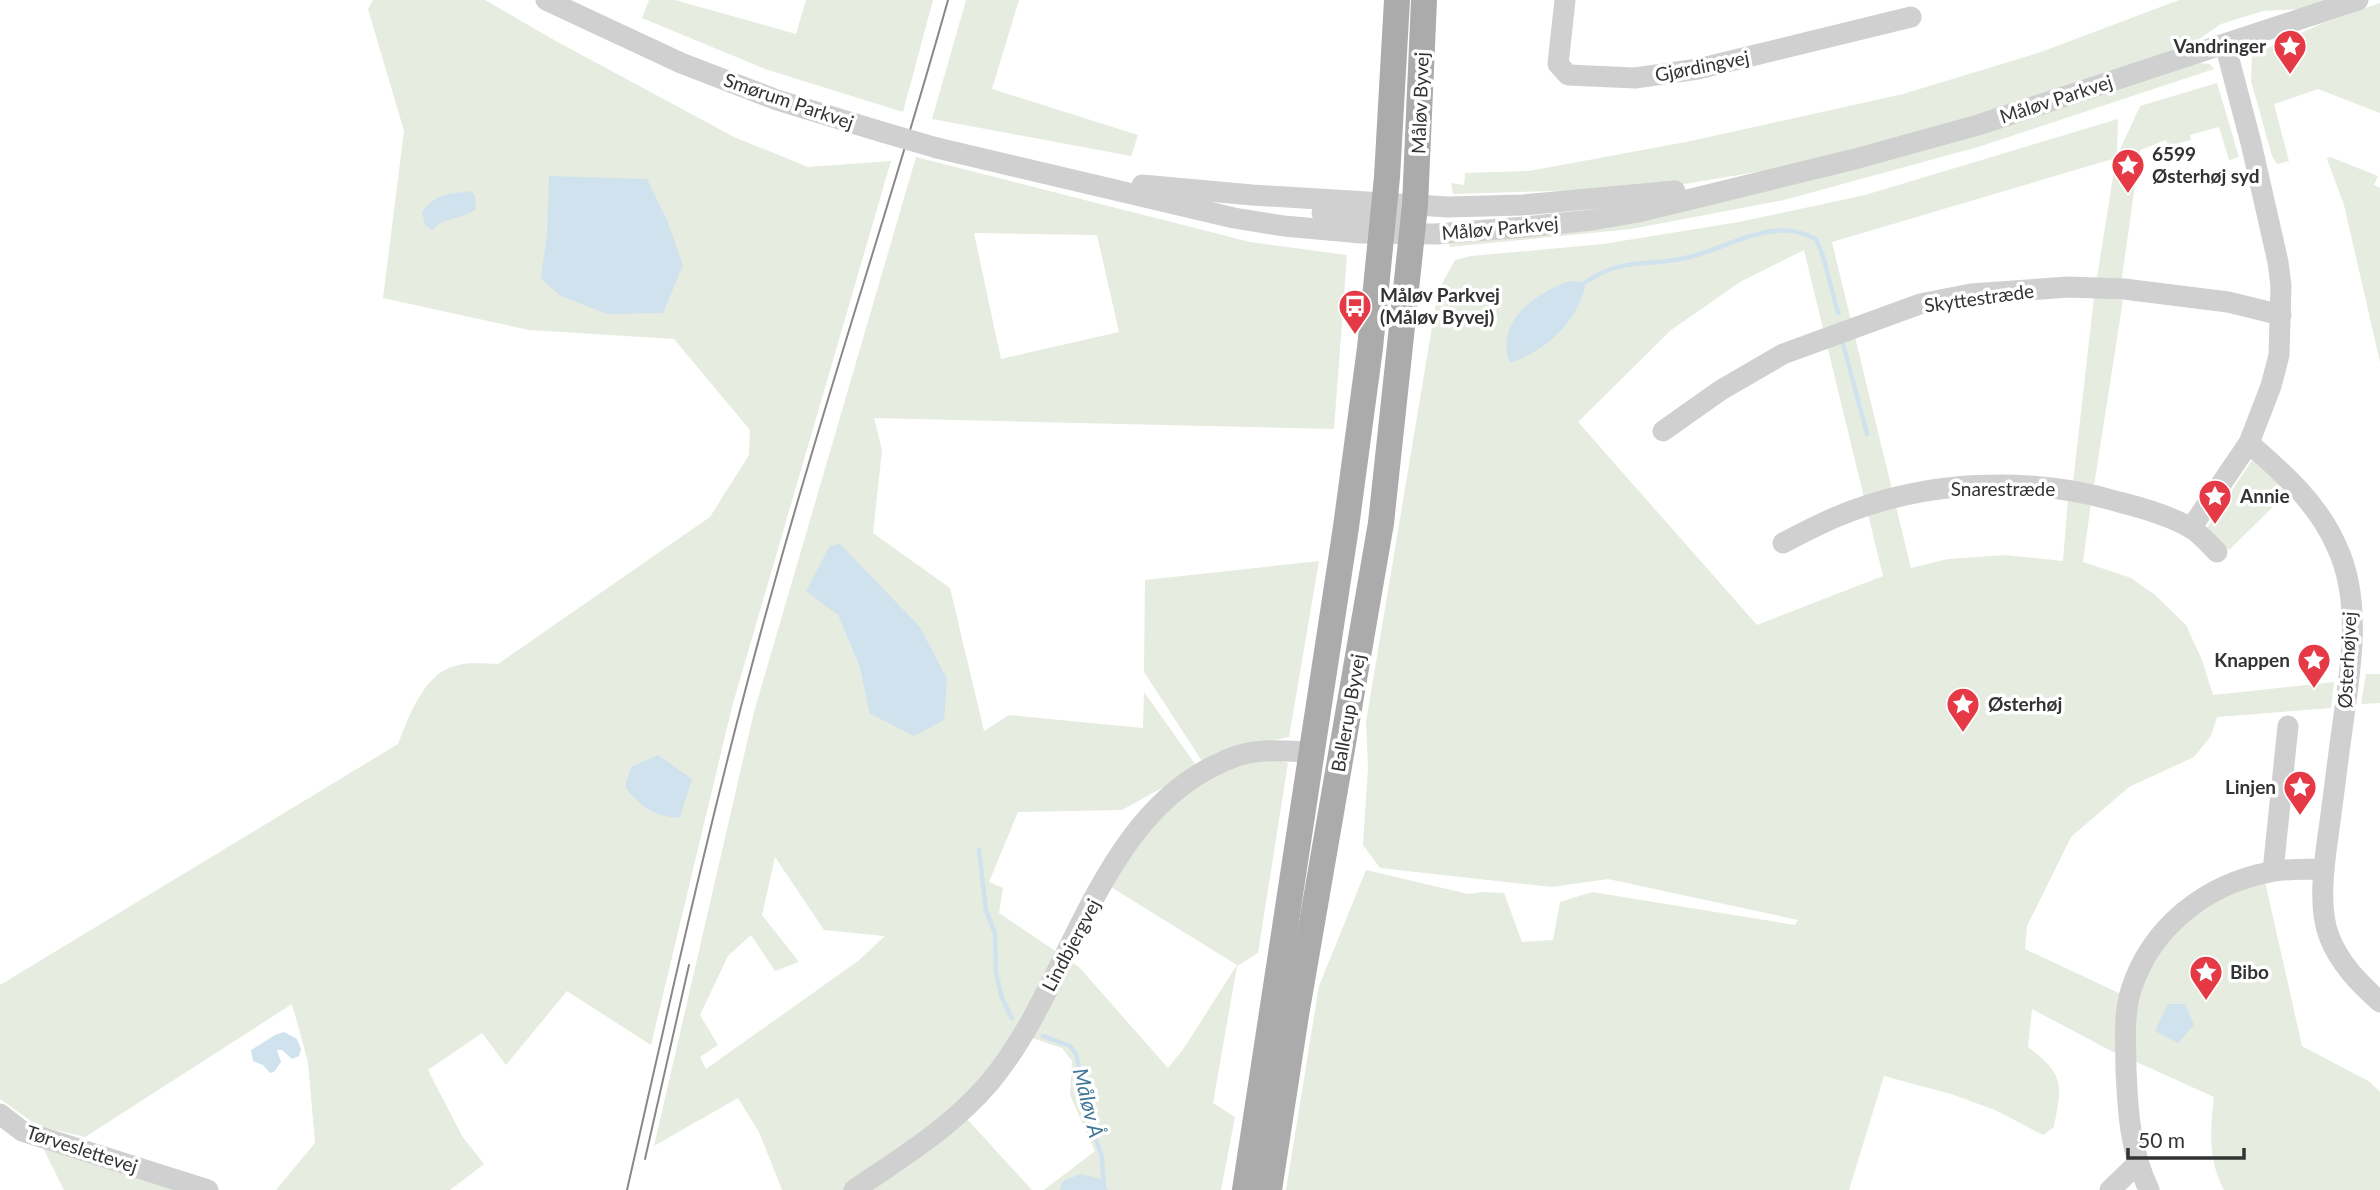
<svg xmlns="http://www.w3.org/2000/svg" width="2380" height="1190" font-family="Lato,sans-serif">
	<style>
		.green { fill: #e6ecdf; fill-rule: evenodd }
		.water { fill: #cfe2ee }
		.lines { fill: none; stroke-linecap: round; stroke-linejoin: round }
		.stream { stroke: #cfe2ee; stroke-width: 4.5 }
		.minor { stroke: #d0d0d0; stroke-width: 21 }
		.major { stroke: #ababab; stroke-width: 26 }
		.tram { stroke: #888; stroke-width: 2 }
		.minor-bridge { stroke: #d0d0d0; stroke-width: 21 }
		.labels { text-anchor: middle; stroke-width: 7; stroke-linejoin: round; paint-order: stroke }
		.poi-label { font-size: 19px; font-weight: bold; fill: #333; stroke: #fff; text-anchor: start }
		.street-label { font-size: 19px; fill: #333; stroke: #fff }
		.water-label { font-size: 21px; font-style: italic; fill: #3f7597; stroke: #fff }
	</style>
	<rect width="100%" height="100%" fill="#fff"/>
	<!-- green -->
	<g class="green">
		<path d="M373,0H485L554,40L734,137L808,167L891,161L732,707L651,1045L567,991L506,1065L482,1033L428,1070L462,1136L484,1164L450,1190H276L315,1143L308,1062L292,1004L85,1137L38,1126L0,1099V985L398,744C409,716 425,670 459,665C471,662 485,664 498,664L710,517L749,455L750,430L674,339L529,330L383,298L404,131L368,9Z"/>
		<path d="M649,0H675L796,34L806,0H933L903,112L765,69L642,18Z"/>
		<path d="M966,0H1019L992,89L1138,135L1131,156L932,119Z"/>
		<path d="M2179,0H2328L2301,9L2263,11L2221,24L2192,44L2010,105L1862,149L1769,170L1684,184L1620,189L1453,194L1451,183L1464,185L1465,173L1529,171L1686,142L1903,94L2041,52Z"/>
		<path d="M2380,3V113L2318,89L2274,104L2289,161L2277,164L2272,156L2251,81L2252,55L2323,23Z"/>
		<path d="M2198,63L2210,64L2214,69L1978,147L1784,200L1631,229L1450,247L1449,244L1545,233Z"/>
		<path d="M2217,83L2239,157L2229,160L2219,127L2190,135L2191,140L2175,144L2177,153L2171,156L2166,140L2140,150L2121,284H2096L2116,158L1832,242L1911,568L1948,559L2005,555L2063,561L2068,499L2091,503L2083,562L2131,578L2155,595L2186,625L2202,660L2213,695L2334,682L2331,708L2217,717L2211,736L2194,757L2129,787L2071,837L2027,926L2025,949L2121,994L2117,1054L2032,1009L2028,1047C2065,1075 2062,1084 2054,1127L2043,1135L1995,1110L1951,1094L1884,1076L1849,1190H1286L1319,986L1366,870L1468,894L1484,892L1504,893L1522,942L1553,940L1560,902L1592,892L1795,925L1798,920L1608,879L1552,887L1380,868L1363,845L1368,767L1366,722L1438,291L1455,260L1471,256L1603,244L1739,222L1865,195L2118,119L2117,156L2140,106ZM1804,250L1883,576L1757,625L1578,422L1671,330L1740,282Z"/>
		<path d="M916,157L1250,242L1347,255L1334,429L874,418L882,450L873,533L950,588L984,731L1009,715L1143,728L1144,692L1198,768L1122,810L1018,812L989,882L1003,888L999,913L1079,967L1168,1068L1184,1048L1237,965L1111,887L1130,850L1176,799L1238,764L1271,758L1288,763L1258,953L1237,966L1213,1103L1235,1117L1221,1190H1108L1104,1180L1093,1178L1063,1181L1059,1190H1044L1095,1151L1070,1095L1072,1061L1062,1048L1029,1037L967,1119L1032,1190H782L759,1132L738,1098L654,1146L754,712ZM974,233L1097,235L1119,332L1001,359ZM899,607L920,627L947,678L869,713L860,668L838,615ZM775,857L824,930L885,936L858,961L706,1069L700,1057L718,1045L700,1015L728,956L751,935L775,971L799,962L762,915Z"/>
		<path d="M2330,157L2378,176L2374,185L2380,188V362L2344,205L2327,159Z"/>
		<path d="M2094,297L2123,300L2094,486L2073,483Z"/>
		<path d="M2252,460L2290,490L2229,550L2207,528Z"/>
		<path d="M1319,561L1289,737L1215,753L1202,761L1144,672L1145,580Z"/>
		<path d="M2366,674H2380V703L2361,704Z"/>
		<path d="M2264,877L2302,1046L2370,1082L2380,1092V1190H2224C2208,1161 2210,1128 2214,1097L2130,1059L2132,1010L2151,961L2176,927L2224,890Z"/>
		<path d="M38,1138L194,1190H64Z"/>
	</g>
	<!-- water -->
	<g class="water">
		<path d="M549,176L647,179L667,220L683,265L663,313L607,314L561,296L541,279L547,234Z"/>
		<path d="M471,191L475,196L476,209C459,221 447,215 432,230L425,225L422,212C439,191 447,195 471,191Z"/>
		<path d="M1570,281L1586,282C1579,321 1546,351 1510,363C1493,323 1536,292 1570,281Z"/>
		<path d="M840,544L920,627L947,678L944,720L914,736L869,713L860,668L838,615L806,591L830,546Z"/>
		<path d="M658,755L692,779L680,817C656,819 639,805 625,787L631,767Z"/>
		<path d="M2168,1004H2185L2194,1025L2178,1043L2155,1031Z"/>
		<path d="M284,1032L297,1039L301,1049L299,1056L292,1059L282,1050H277L281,1062L274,1072L270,1073L263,1065L253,1061L251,1050L275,1035Z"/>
		<path d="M1081,1174L1104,1180L1108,1190H1059L1063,1181Z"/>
	</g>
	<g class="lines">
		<!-- stream -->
		<g class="stream">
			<path d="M1586,282C1621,257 1647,267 1685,258C1715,252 1744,234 1774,231C1790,229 1801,232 1816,239L1823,256L1838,313"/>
			<path d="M1843,344L1867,434"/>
			<path d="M979,850L986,910L995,934L996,973L1002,998L1012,1018"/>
			<path d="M1043,1036L1070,1046L1076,1054L1090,1122L1102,1157L1104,1190"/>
		</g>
		<!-- minor -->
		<g class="minor">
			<path d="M546,0L681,63L777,100L882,132"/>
			<path d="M1565,0L1558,64L1568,75L1635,78L1698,69L1911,17"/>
			<path d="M937,148L1234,218L1284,226L1361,233L1436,234L1525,227L1592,220L1638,212L1855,159L1978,125L2358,0"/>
			<path d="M1142,185L1252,195L1448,207L1523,205L1675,191"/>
			<path d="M1322,213L1383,219L1398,214"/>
			<path d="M1663,431L1721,390L1783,354L1920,304L1971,294L2068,287L2124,289L2228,302L2281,315"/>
			<path d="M2249,443C2284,474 2318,503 2337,547C2363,603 2350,672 2342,730C2337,766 2333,801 2328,836C2324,864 2318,908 2329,936C2339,963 2359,983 2380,1002"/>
			<path d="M2191,528L2249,443L2271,386L2279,355L2281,286L2278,262L2251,143L2225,44"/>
			<path d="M1783,543C1800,534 1818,525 1836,517C1924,480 2028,475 2119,502C2143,508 2168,515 2189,527C2200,533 2209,544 2217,552"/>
			<path d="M2273,871L2288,726"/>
			<path d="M0,1114L22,1131L208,1190"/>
			<path d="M854,1190C902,1157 952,1127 990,1082C1075,980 1099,804 1237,756C1261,748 1287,751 1311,752"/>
			<path d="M2110,1190L2137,1164"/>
			<path d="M2149,1190C2130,1149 2128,1115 2126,1070C2126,1044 2123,1016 2131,990C2151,927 2206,884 2270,872C2287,868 2306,870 2324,869"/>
		</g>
		<!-- major -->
		<g class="major">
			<path d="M1245,1190L1346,527L1370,348L1387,177L1397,0"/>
			<path d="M1269,1190L1296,1015L1381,523L1415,205L1424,0"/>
		</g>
		<!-- tram -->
		<g class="tram">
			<path d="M645,1159L689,965"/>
			<path d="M627,1190C673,988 717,787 773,588C827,391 893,197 948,0"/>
		</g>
		<!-- minor-bridge -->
		<path class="minor-bridge" d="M882,132L937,148"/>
	</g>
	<!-- icons -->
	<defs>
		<symbol id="sight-pin" viewBox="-11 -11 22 30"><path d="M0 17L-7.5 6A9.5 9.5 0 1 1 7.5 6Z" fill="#e63946" stroke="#fff"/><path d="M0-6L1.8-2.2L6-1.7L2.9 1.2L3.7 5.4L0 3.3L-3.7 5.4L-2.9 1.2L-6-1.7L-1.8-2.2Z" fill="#fff"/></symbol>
		<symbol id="bus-pin" viewBox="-11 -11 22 30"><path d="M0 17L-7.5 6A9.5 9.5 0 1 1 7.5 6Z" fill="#e63946" stroke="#fff"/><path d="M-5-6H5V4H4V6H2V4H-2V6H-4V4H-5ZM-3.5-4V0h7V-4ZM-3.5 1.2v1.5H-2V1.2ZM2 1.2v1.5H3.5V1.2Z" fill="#fff"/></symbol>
	</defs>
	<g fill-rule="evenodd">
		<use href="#sight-pin" x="2271" y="27" width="38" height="52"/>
		<use href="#sight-pin" x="2109" y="146" width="38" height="52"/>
		<use href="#bus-pin" x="1336" y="287" width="38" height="52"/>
		<use href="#sight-pin" x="2196" y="477" width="38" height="52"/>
		<use href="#sight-pin" x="2295" y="641" width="38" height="52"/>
		<use href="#sight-pin" x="1944" y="685" width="38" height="52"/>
		<use href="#sight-pin" x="2281" y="768" width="38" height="52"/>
		<use href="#sight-pin" x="2187" y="953" width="38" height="52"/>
	</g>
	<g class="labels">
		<!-- poi labels -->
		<g class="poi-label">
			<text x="2266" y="53" text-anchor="end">Vandringer</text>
			<text x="2152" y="161">6599<tspan x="2152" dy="22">Østerhøj syd</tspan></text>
			<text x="1380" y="302">Måløv Parkvej<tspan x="1380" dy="22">(Måløv Byvej)</tspan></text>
			<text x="2240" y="503">Annie</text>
			<text x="2290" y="667" text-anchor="end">Knappen</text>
			<text x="1988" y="711">Østerhøj</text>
			<text x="2276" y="794" text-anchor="end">Linjen</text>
			<text x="2230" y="979">Bibo</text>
		</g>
		<!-- street labels -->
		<g class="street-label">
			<text transform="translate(1702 66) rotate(-11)" y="7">Gjørdingvej</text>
			<text transform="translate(2056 99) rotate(-18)" y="7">Måløv Parkvej</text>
			<text transform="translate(789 101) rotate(19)" y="7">Smørum Parkvej</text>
			<text transform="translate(1420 103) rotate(-88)" y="7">Måløv Byvej</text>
			<text transform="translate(1500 228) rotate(-5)" y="7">Måløv Parkvej</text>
			<text transform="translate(1979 298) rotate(-8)" y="7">Skyttestræde</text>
			<text x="2003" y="496">Snarestræde</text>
			<text transform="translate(2347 660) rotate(-87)" y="7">Østerhøjvej</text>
			<text transform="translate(1348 713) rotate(-80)" y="7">Ballerup Byvej</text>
			<text transform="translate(1071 945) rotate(-62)" y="7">Lindbjergvej</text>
			<text transform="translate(82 1149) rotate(18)" y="7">Tørveslettevej</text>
		</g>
		<!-- water labels -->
		<g class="water-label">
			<text transform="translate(1088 1103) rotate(76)" y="7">Måløv Å</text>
		</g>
	</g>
	<!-- scale -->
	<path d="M2128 1148v10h116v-10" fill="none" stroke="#333333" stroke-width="3.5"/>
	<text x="2138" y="1148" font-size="21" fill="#333333" stroke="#ffffff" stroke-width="5" paint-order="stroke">50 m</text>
</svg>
